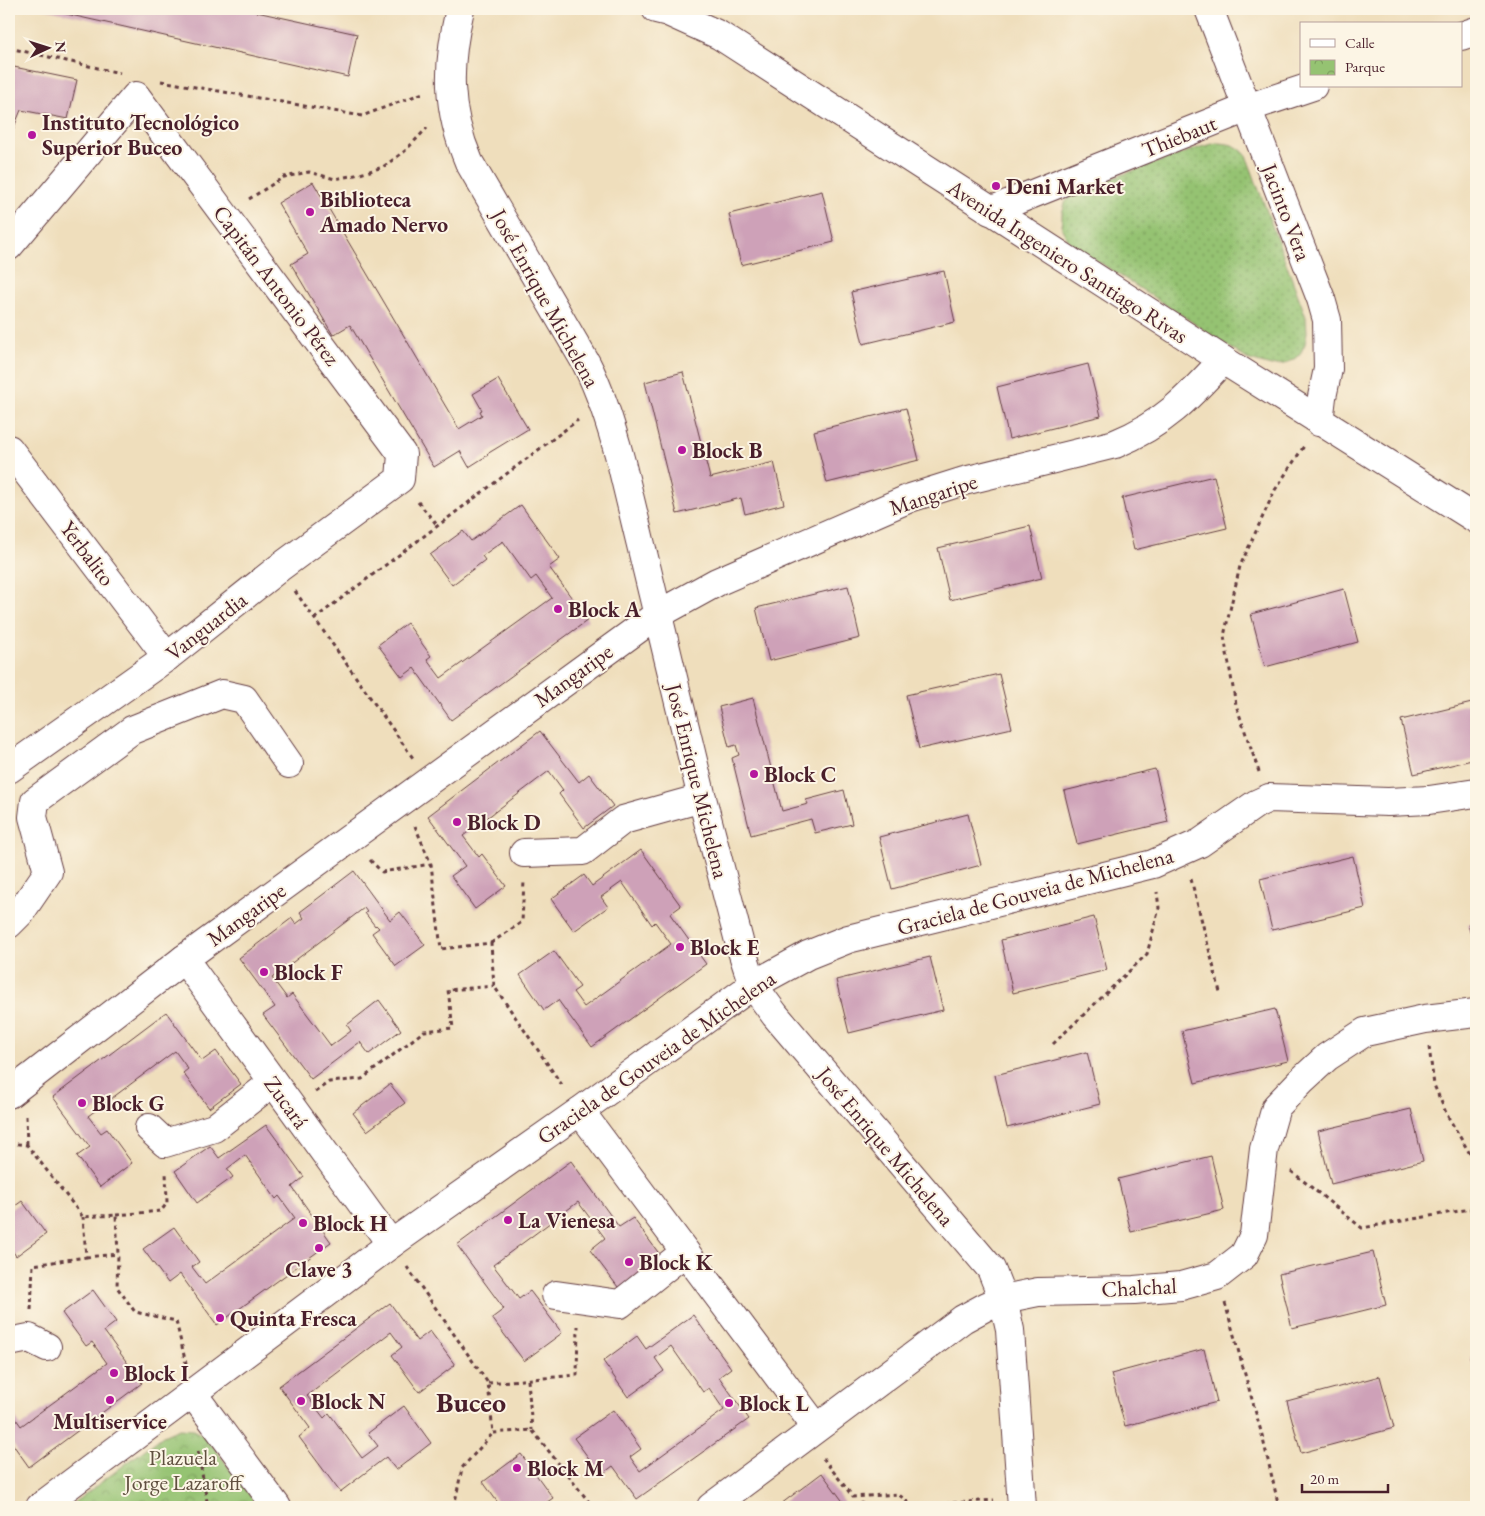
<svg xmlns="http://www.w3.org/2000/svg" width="1485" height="1516" font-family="'EB Garamond',serif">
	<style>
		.grass { fill: url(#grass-dots); stroke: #70714e }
		.park { fill: url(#park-crowns); stroke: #70714e }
		.building { fill: #cea1b8 }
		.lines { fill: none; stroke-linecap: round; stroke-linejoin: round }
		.minor-casing { stroke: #633c41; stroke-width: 30 }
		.path { stroke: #633c41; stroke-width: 3; stroke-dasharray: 4 4; stroke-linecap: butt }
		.minor { stroke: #fff; stroke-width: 28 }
		.poi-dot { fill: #b5179e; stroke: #fcf5e5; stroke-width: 2 }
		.labels { text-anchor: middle; stroke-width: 4; stroke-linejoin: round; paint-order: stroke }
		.poi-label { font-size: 22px; font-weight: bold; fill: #4a1f2b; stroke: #fcf5e5; text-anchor: start }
		.street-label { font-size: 22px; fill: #4a1f2b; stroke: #fcf5e5 }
		.park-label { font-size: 22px; fill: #605040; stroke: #fcf5e5 }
		.district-label { font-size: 28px; font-weight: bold; fill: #4a1f2b; stroke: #fcf5e5 }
	</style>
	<defs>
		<pattern id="grass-dots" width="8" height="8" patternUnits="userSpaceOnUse" patternTransform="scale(1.25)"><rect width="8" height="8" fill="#95c372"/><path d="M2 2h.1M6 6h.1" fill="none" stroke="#7c9e5e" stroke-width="1.8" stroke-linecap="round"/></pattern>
		<pattern id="park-crowns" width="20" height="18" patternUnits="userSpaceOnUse" patternTransform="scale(1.25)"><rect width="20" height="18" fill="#95c372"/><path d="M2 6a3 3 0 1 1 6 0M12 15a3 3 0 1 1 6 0" fill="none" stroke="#7c9e5e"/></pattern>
	</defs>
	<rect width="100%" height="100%" fill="#fcf5e5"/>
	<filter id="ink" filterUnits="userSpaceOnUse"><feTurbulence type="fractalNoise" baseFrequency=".02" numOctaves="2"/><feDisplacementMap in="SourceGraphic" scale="10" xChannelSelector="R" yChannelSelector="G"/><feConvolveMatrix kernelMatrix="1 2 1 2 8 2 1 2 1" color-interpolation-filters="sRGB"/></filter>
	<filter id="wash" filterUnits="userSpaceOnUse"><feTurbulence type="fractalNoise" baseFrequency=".0096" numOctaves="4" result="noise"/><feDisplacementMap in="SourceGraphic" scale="20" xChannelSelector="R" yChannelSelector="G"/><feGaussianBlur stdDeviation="1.12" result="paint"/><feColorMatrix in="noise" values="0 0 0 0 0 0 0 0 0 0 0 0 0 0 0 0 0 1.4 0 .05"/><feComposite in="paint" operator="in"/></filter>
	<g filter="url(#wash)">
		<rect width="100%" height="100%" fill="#efdebc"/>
		<!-- grass -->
		<path class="grass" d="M1216,143C1228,143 1238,145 1246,155L1306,317L1307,332L1305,344L1299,356L1285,364L1271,366L1247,359L1189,320L1099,262L1072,247L1062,229V213L1065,203L1073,192L1201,147Z"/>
		<!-- park -->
		<path class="park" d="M179,1429L193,1430L206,1437L259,1507H68L163,1436Z"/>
		<g id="blocks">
			<!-- building -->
			<g class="building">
				<path d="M44,9H243L357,34L348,77Z"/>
				<path d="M9,66L77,80L68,119L21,110L14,127L10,147Z"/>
				<path d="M313,182L459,429L482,415L480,411L482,410L473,394L498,379L528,429L487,454L488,455L469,467L460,451L434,467L350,325L333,335L291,264L308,254L278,203Z"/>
				<path d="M822,191L834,242L741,265L729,214Z"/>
				<path d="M944,271L955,322L863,344L851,292Z"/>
				<path d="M1088,364L1101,416L1009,439L997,387Z"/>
				<path d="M683,372L710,478L774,462L784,504L745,514L741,498L677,514L645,382Z"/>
				<path d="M906,408L919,460L827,483L814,431Z"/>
				<path d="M1214,476L1227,528L1134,550L1122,498Z"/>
				<path d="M521,505L560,559L549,567L588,620L451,720L414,668L402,677L378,645L407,623L431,656L427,659L441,678L552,598L536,576L531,580L503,541L482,556L485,560L452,585L430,555L463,531L471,541Z"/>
				<path d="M1030,526L1042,578L950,600L938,548Z"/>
				<path d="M848,586L860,638L769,661L756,608Z"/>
				<path d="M1344,589L1358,642L1265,667L1251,614Z"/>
				<path d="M999,674L1012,728L919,749L906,695Z"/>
				<path d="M753,698L782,811L808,804L806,800L844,790L852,824L815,833L811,819L751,835L732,758L739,755L736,745L729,747L719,707Z"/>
				<path d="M1476,702V759L1414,774L1401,720Z"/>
				<path d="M540,731L579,782L589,774L613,806L584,828L559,794L563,790L549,771L463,836L479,857L482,854L506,886L475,909L451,876L465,866L428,816Z"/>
				<path d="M1155,769L1168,822L1077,844L1064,791Z"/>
				<path d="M968,814L981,865L892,889L879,837Z"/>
				<path d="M641,850L681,906L670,914L706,964L592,1047L558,1000L544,1010L520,975L554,951L580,987L573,992L584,1007L671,944L655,922L652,925L622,882L601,897L608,907L574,931L551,899L584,875L592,886Z"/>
				<path d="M1353,856L1365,908L1272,930L1260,879Z"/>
				<path d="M354,871L390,920L400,912L425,945L396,966L372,933L379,928L376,925L375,926L365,913L367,912L364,908L272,978L287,998L292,994L331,1046L351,1031L347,1025L379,1000L401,1030L369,1054L360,1042L311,1079L263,1015L275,1007L239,958L292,918L296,924L304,918L300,912Z"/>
				<path d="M1094,917L1107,970L1013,993L1001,940Z"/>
				<path d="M1476,922V954L1468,924Z"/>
				<path d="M930,957L943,1010L849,1033L836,980Z"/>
				<path d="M1275,1009L1288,1061L1195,1083L1182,1031Z"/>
				<path d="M166,1012L202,1061L216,1051L241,1084L209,1108L183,1073L188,1069L175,1051L88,1116L101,1133L107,1129L132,1163L100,1187L77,1156L90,1147L53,1097Z"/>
				<path d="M1087,1052L1100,1104L1007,1128L995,1075Z"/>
				<path d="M390,1084L405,1103L367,1131L353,1113Z"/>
				<path d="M1411,1109L1423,1161L1331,1184L1318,1131Z"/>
				<path d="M266,1125L304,1177L292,1187L331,1242L217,1325L180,1274L168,1283L143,1249L174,1227L199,1262L192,1267L205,1284L295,1218L279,1196L276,1199L245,1155L227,1169L233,1177L197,1203L175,1171L210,1146L219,1158Z"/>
				<path d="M1211,1156L1224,1210L1131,1232L1118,1179Z"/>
				<path d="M571,1161L619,1227L633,1218L663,1259L621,1291L590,1250L605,1238L578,1202L493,1265L519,1299L530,1291L562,1333L524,1361L492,1318L504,1309L457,1245Z"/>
				<path d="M22,1201L46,1234L16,1256L9,1246V1206L11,1209Z"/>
				<path d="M1373,1252L1386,1305L1292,1328L1279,1274Z"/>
				<path d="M93,1290L116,1322L104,1331L142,1383L29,1467L9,1439V1409L21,1426L107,1363L92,1342L86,1346L62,1313Z"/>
				<path d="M390,1303L417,1341L430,1331L455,1365L419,1392L392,1355L402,1347L391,1332L307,1396L324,1418L329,1413L362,1458L378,1446L368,1433L404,1406L431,1443L396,1470L386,1457L340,1492L299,1437L310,1428L279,1386Z"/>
				<path d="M693,1315L731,1368L719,1377L749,1419L637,1499L613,1466L601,1475L574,1438L613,1410L641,1449L630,1457L640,1471L724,1410L709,1388L703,1392L671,1346L655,1358L664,1371L628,1397L603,1361L637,1336L646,1349Z"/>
				<path d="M1204,1349L1217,1402L1125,1426L1111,1374Z"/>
				<path d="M1476,1356V1376L1470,1357Z"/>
				<path d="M1380,1376L1394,1428L1301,1453L1287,1401Z"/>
				<path d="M521,1454L553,1498L540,1507H501L483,1482Z"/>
				<path d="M822,1473L847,1507H827L823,1502L817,1507H777Z"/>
				<path d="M862,1502L866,1507H854Z"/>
			</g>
		</g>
	</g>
	<g filter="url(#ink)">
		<use href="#blocks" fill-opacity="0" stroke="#633c41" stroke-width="1"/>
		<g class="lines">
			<defs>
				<g id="minor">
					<path d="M460,9C447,65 446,108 469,162L586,363C602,394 612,428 621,462L702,798L740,945L753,985L775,1015L991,1269L1003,1299L1010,1330L1022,1507"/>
					<path d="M656,9L668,12L719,35L1223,360L1476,519"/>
					<path d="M1209,9L1321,299L1327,320L1328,369L1322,397L1319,422"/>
					<path d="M1461,36L1476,31"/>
					<path d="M990,211L1247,108L1313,86"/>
					<path d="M9,246L136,96L402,454L400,479L279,568L167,657L9,769"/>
					<path d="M9,449L167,657"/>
					<path d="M524,853L583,851L623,820L702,798"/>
					<path d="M9,924L20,913L48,872L33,817L35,801L132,730L222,694L244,699L289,764"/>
					<path d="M184,959L391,1244"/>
					<path d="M9,1094L184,959L657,615L717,582L910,498L964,481L1115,444C1164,424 1188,398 1223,360"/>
					<path d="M580,1111L816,1427"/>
					<path d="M149,1128L165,1143L214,1128L273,1082"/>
					<path d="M556,1295L620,1304L685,1252"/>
					<path d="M9,1342L29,1338L47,1347"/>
					<path d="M193,1394L277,1507"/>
					<path d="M40,1507L391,1244L580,1111L753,985L808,955L848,939L1153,864L1200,843L1256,804L1269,798L1388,802L1429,800L1476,793"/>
					<path d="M711,1507L963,1319L987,1306L1003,1299L1038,1292L1134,1290L1181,1286L1217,1276L1244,1255L1254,1235L1264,1149L1276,1107L1301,1081L1327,1057L1365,1032L1425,1019L1476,1013"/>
				</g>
			</defs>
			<!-- minor casing -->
			<use href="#minor" class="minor-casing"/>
			<!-- path -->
			<g class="path">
				<path d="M9,48L120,73"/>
				<path d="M161,81L362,116L423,93"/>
				<path d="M249,199L284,177L309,172L335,179L360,174L383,167L405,151L427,128"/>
				<path d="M418,502L438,526"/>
				<path d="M295,591L413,758"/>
				<path d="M314,619L578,420"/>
				<path d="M1259,772L1236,705L1224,636L1240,566L1275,490L1304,446"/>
				<path d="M415,826L431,864L441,949L491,943L494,986L564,1088"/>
				<path d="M370,860L382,872L431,864"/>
				<path d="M1191,879L1220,992"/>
				<path d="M491,943L522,922L524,881"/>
				<path d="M1053,1044L1147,954L1159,908L1157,892"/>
				<path d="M1429,1047L1434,1085L1447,1115L1476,1164"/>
				<path d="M315,1092L329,1082L362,1079L424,1031L453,1028L448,990L494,986"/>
				<path d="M26,1116L27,1145"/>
				<path d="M9,1143L27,1145L83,1217L116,1215L118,1254L117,1287L135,1312L176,1321L186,1364"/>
				<path d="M1291,1171L1362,1228L1476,1208"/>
				<path d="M116,1215L161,1211L167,1203L166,1171"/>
				<path d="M86,1257L118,1254"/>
				<path d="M407,1267L488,1383L493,1433L532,1430L593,1507"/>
				<path d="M1225,1303L1262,1435L1279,1507"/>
				<path d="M31,1310L33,1265L86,1257L83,1217"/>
				<path d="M528,1380L532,1430"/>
				<path d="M488,1383L577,1375L578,1326"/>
				<path d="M198,1451L208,1507"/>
				<path d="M823,1458L853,1497L898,1494L913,1506"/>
				<path d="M913,1506L994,1500"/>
				<path d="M454,1507L462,1468L493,1433"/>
			</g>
			<!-- minor -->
			<use href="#minor" class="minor"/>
		</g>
	</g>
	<!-- markers -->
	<g class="poi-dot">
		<circle cx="32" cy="135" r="5"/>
		<circle cx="996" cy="186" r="5"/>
		<circle cx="310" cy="212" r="5"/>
		<circle cx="682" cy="450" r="5"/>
		<circle cx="558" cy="609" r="5"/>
		<circle cx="754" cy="774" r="5"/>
		<circle cx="457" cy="822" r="5"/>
		<circle cx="680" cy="947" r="5"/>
		<circle cx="264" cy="972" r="5"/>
		<circle cx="82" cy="1103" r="5"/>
		<circle cx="508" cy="1220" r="5"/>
		<circle cx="303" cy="1223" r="5"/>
		<circle cx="319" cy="1248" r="5"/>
		<circle cx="629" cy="1262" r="5"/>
		<circle cx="220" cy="1318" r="5"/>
		<circle cx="114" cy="1373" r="5"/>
		<circle cx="110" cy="1400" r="5"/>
		<circle cx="301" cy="1401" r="5"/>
		<circle cx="729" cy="1403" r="5"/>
		<circle cx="517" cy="1468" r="5"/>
	</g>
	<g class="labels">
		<!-- poi labels -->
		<g class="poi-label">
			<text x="42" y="130">Instituto Tecnológico<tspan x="42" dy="25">Superior Buceo</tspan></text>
			<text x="1006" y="194">Deni Market</text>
			<text x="320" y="207">Biblioteca<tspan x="320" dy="25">Amado Nervo</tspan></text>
			<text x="692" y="458">Block B</text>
			<text x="568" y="617">Block A</text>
			<text x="764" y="782">Block C</text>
			<text x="467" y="830">Block D</text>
			<text x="690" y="955">Block E</text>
			<text x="274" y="980">Block F</text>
			<text x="92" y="1111">Block G</text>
			<text x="518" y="1228">La Vienesa</text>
			<text x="313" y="1231">Block H</text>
			<text x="639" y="1270">Block K</text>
			<text x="319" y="1277" text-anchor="middle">Clave 3</text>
			<text x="230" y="1326">Quinta Fresca</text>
			<text x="124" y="1381">Block I</text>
			<text x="311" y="1409">Block N</text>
			<text x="739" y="1411">Block L</text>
			<text x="110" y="1429" text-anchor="middle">Multiservice</text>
			<text x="527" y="1476">Block M</text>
		</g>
		<!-- street labels -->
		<g class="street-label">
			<text transform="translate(1179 136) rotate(-22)" y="8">Thiebaut</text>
			<text transform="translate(1287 212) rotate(69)" y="8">Jacinto Vera</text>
			<text transform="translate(1068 261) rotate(33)" y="8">Avenida Ingeniero Santiago Rivas</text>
			<text transform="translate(277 285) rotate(53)" y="8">Capitán Antonio Pérez</text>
			<text transform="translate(546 298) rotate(61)" y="8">José Enrique Michelena</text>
			<text transform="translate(933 494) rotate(-18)" y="8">Mangaripe</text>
			<text transform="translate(88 553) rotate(53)" y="8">Yerbalito</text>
			<text transform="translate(206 626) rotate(-38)" y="8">Vanguardia</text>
			<text transform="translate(573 675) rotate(-36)" y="8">Mangaripe</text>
			<text transform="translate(698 781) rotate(76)" y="8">José Enrique Michelena</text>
			<text transform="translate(1035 891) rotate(-15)" y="8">Graciela de Gouveia de Michelena</text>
			<text transform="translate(246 914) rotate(-36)" y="8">Mangaripe</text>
			<text transform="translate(656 1057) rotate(-35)" y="8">Graciela de Gouveia de Michelena</text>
			<text transform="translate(287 1102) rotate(54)" y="8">Zucará</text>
			<text transform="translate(886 1146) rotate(50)" y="8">José Enrique Michelena</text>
			<text transform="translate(1139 1287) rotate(-3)" y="8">Chalchal</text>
		</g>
		<!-- park labels -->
		<g class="park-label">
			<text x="183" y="1465">Plazuela<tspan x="183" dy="25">Jorge Lazaroff</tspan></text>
		</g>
		<!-- district labels -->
		<g class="district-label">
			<text x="471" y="1412">Buceo</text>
		</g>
	</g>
	<!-- margin -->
	<rect width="1485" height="1516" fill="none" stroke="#fcf5e5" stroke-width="30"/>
	<!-- legend -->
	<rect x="1300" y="22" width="162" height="65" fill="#fcf5e5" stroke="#b59f9b"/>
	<rect x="1310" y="39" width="25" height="8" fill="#ffffff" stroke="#b59f9b"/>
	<text x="1345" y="48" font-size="15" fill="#4a1f2b">Calle</text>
	<rect x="1310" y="60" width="25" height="15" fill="url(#park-crowns)" stroke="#b59f9b"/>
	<text x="1345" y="72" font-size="15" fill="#4a1f2b">Parque</text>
	<!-- north arrow -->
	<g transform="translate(48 48) rotate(86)" stroke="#fcf5e5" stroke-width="4" paint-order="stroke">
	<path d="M0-4L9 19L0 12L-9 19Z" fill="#4a1f2b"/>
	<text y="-8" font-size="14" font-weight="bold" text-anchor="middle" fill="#4a1f2b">N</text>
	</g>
	<!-- scale -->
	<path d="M1302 1484v8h86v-8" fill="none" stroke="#4a1f2b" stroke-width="2.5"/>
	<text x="1310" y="1484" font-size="15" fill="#4a1f2b" stroke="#fcf5e5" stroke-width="4" paint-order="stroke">20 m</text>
</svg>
